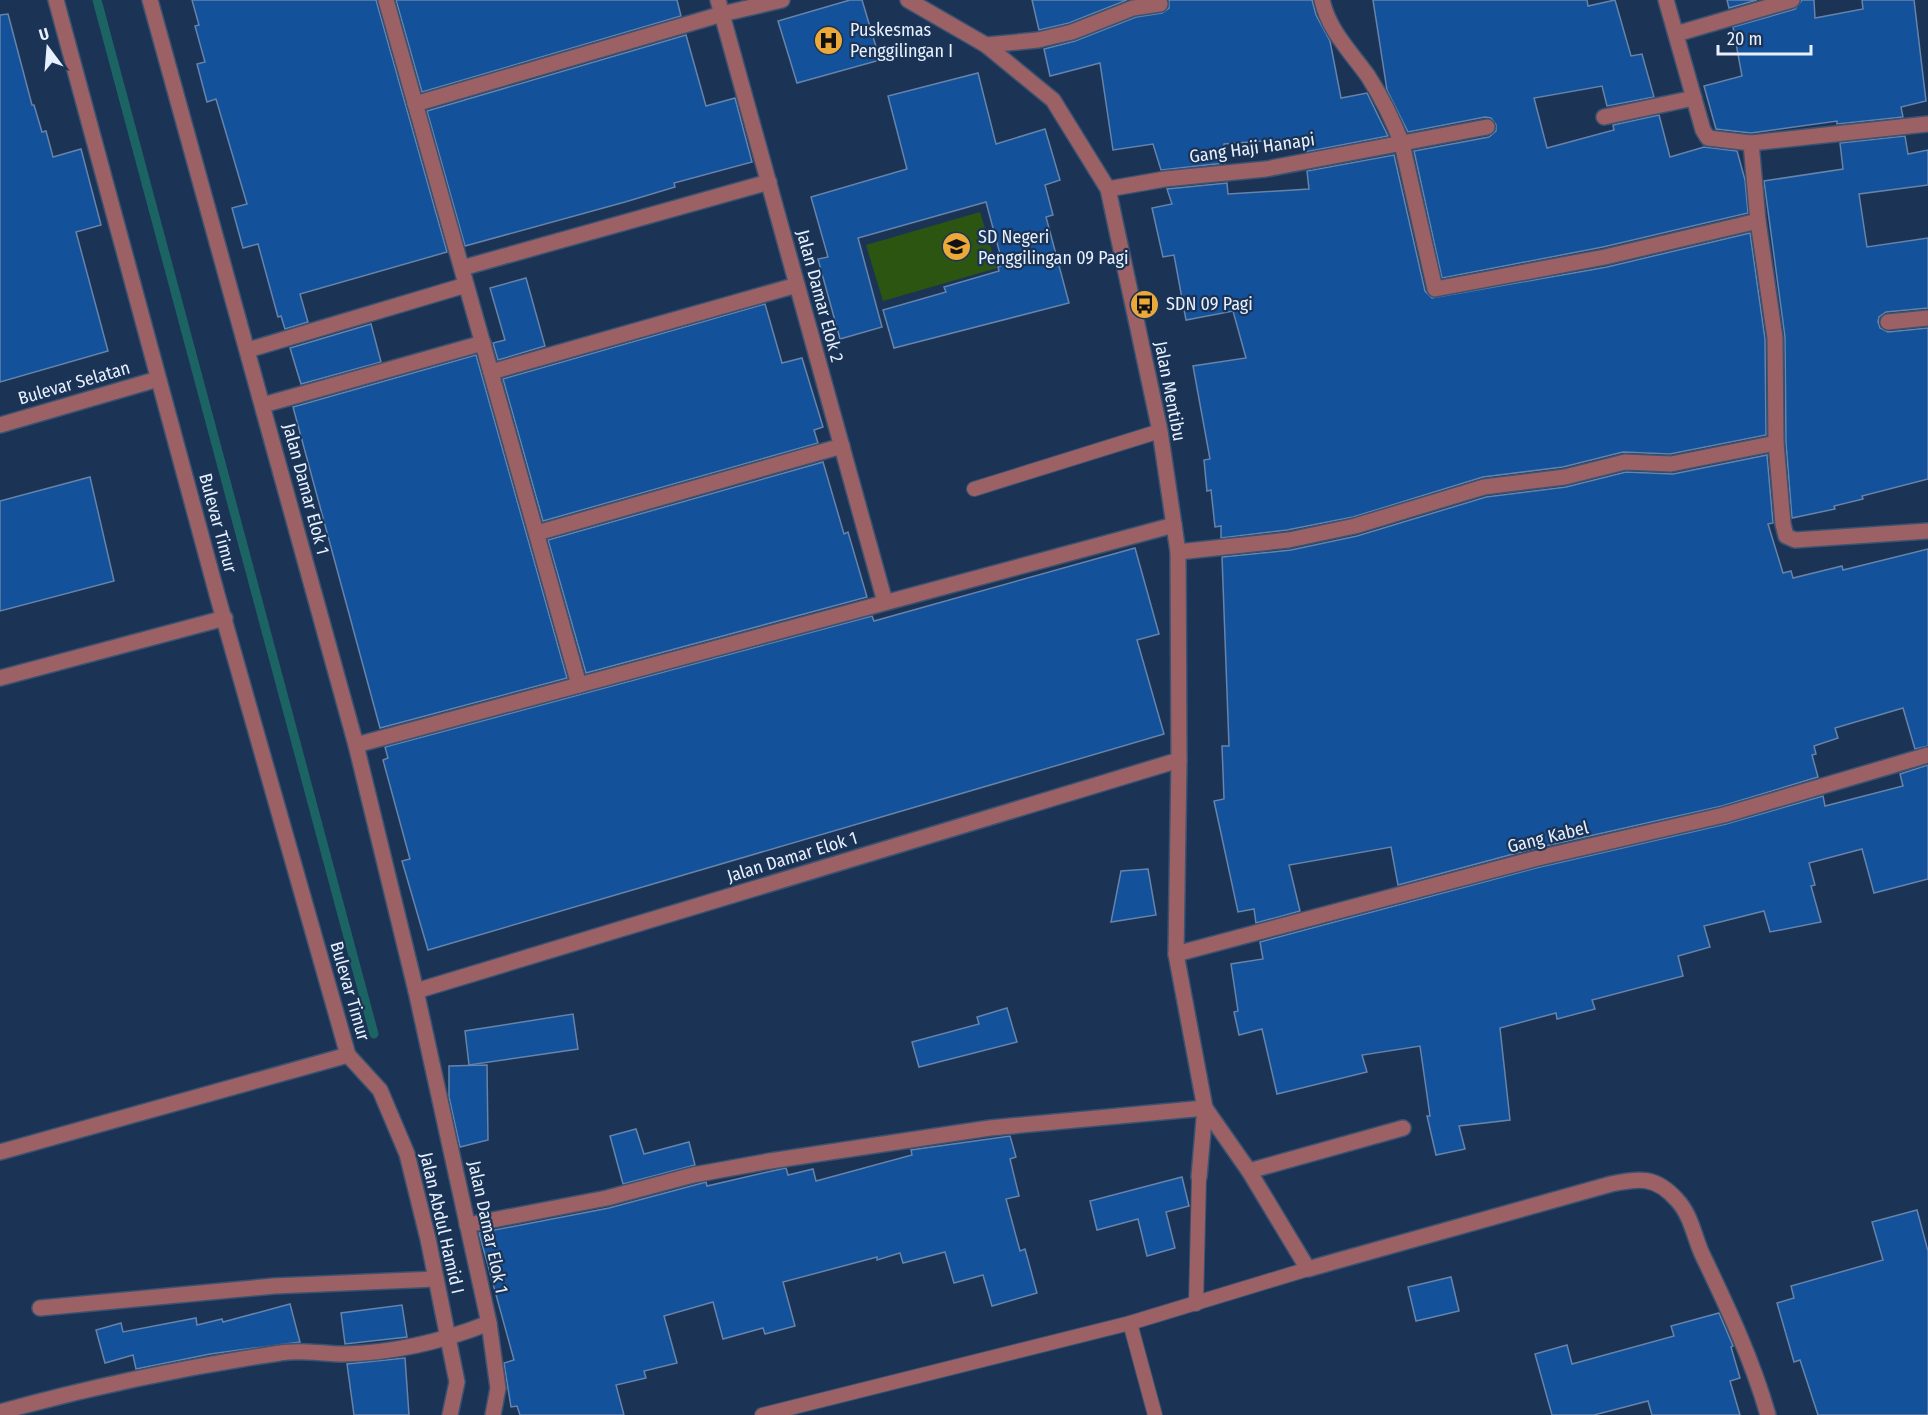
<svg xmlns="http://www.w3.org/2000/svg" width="1928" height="1415" font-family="'Fira Sans Condensed',sans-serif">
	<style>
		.green { fill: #2b5510 }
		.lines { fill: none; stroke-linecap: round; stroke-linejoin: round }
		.stream { stroke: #1c6364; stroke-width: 9 }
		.building { fill: #13519b; stroke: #6683aa; stroke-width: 1.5 }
		.service-casing { stroke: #3c5271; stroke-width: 16 }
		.minor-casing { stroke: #3c5271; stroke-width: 18 }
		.service { stroke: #9b6164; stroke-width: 14 }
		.minor { stroke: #9b6164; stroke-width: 15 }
		.labels { text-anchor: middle; stroke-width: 4.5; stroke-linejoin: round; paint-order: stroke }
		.poi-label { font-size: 18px; fill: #e7f0fe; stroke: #1b3456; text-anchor: start }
		.street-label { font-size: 18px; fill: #e7f0fe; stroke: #1b3456 }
	</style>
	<rect width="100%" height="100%" fill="#1b3456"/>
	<!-- green -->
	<path class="green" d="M980,212L997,268L883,301L866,245Z"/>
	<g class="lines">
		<!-- stream -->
		<path class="stream" d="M97,0L374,1034"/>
	</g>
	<!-- building -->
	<g class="building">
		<path d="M192,0H376L447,252L300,294L308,322L285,329L281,316L278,317L258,244L243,248L232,208L247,204L216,99L207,102L197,64L205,62L195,26L199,25Z"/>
		<path d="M396,0H677L681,16L422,92Z"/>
		<path d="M850,0H862L880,60L797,83L778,21Z"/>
		<path d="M1032,0H1127L1069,23L1039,30Z"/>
		<path d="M1169,0H1312L1316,15L1330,41L1341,98L1367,93L1388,136L1305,152L1303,138L1224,144L1225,163L1161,170L1153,144L1113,150L1100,63L1050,76L1044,49L1075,41L1136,17L1162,13L1169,8Z"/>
		<path d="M1373,0H1587L1588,6L1615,0L1631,56L1642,54L1654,97L1607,106L1602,86L1534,98L1547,148L1614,130L1613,125L1659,115L1670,157L1704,147L1737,151L1745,180L1748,213L1603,247L1442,278L1414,151L1489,137L1496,131V125L1491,118L1485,117L1408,132L1387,90Z"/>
		<path d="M1727,0H1757L1729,8Z"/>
		<path d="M1802,0H1814L1815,18L1863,9L1862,0H1914L1926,101L1901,107L1903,117L1837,124V121L1751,133L1716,129L1704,86L1742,76L1733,27L1795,9Z"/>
		<path d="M8,14L32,105H34L42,132L46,131L53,157L81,149L101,225L76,232L108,351L0,382V15Z"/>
		<path d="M686,35L706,106L735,98L752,162L674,183L675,187L625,202L465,246L427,111Z"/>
		<path d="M978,73L996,144L1045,129L1060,180L1045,185L1053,215L1046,217L1069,303L894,348L883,310L946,292L944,287L999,271L998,267L1003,265L986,202L858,238L882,327L840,339L818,259L828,257L811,197L907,169L888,96Z"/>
		<path d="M1905,136L1908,154L1928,150V185L1859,194L1867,247L1928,238V308L1886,312L1879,317L1878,322L1880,328L1888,332L1928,328V479L1862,496L1863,499L1834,506L1835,509L1792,518L1786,443L1785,337L1764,181L1843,169L1840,143Z"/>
		<path d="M1394,155L1425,291L1432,298L1607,267L1750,233L1765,339L1766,435L1670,454L1623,452L1563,467L1483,477L1353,517L1287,530L1221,538V526L1215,527L1211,490L1207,491L1204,460L1210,459L1193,366L1246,358L1233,311L1186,320L1174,255L1163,257L1152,208L1172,204L1167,189L1227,183L1228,194L1309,189L1307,171Z"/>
		<path d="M526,278L545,346L498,360L493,343L505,340L490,288Z"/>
		<path d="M765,304L782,363L802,358L823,427L814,430L818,443L543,521L503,379Z"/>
		<path d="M371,324L381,362L301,384L290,348Z"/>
		<path d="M476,355L567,678L380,728L293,407Z"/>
		<path d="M1767,455L1773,523L1768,524L1783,573L1791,571L1793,578L1842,566L1843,570L1928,549V746L1915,749L1903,708L1835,728L1838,738L1814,746L1816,754L1812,755L1818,777L1722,806L1532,849L1398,885L1391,847L1289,865L1300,911L1256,923L1254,909L1238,912L1214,801L1224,799L1222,746H1229L1222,557L1291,550L1357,536L1486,497L1566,487L1626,472L1673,474Z"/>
		<path d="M823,462L844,534L848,532L867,597L586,673L548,540Z"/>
		<path d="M90,477L114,581L0,611V501Z"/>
		<path d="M1135,548L1159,634L1137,640L1164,734L428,950L402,861L410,859L383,760L388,758L385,747L872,616L874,621Z"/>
		<path d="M1928,765V879L1874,893L1862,849L1809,863L1815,885L1811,886L1821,922L1770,932L1764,911L1704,926L1710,947L1678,956L1683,976L1592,1000L1595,1009L1557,1019L1556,1013L1500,1028L1510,1120L1459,1126L1465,1149L1436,1155L1427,1116H1430L1420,1046L1362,1055L1367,1072L1277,1094L1262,1029L1239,1035L1234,1012L1238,1011L1231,964L1263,959L1260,942L1536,868L1726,824L1823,796L1825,806L1903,786L1900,774Z"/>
		<path d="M1148,869L1156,915L1111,922L1121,871Z"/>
		<path d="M1007,1008L1017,1042L919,1067L912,1042L979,1024L977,1017Z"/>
		<path d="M573,1014L578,1049L469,1065L465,1031Z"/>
		<path d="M487,1065L488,1140L460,1147L449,1097V1066Z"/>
		<path d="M636,1129L644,1154L689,1142L695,1165L623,1184L610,1136Z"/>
		<path d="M1010,1136L1016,1157L1010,1159L1019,1196L1006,1199L1020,1251L1025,1249L1037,1293L992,1306L983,1275L954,1283L945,1252L903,1263L900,1253L877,1260V1257L783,1282L795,1326L765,1334L763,1328L723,1339L713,1302L664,1316L677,1363L644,1371L646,1378L616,1385L624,1415H520L517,1406L511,1407L504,1363L514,1360L479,1233L609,1208L695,1185L706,1182L707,1186L772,1171L786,1168L788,1175L813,1169L816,1181L912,1155L911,1150Z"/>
		<path d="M1182,1177L1189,1206L1166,1212L1175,1248L1147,1256L1138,1219L1097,1230L1090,1201Z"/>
		<path d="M1917,1210L1928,1251V1415H1818L1800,1360L1794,1362L1777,1303L1794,1298L1791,1286L1883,1260L1872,1222Z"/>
		<path d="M1451,1277L1459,1311L1416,1321L1408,1287Z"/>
		<path d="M290,1304L300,1342L210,1354L136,1369L133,1355L105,1363L96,1330L121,1323L123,1332L196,1318L197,1325L222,1319L223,1322Z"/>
		<path d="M402,1305L407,1337L345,1344L341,1313Z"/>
		<path d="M1719,1313L1733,1346L1731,1347L1740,1378L1730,1381L1740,1415H1652L1648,1401L1594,1415H1552L1535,1354L1567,1345L1572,1364L1674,1336L1671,1326Z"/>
		<path d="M405,1358L409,1415H354L347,1364Z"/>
	</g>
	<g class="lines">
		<defs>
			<g id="service">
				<path d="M974,489L1160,431"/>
				<path d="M1196,1304L1199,1177"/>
				<path d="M1130,1323L1155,1415"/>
				<path d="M762,1415L1130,1323L1308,1269"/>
			</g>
			<g id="minor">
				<path d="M56,0L218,598L348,1055L380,1090L407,1154L428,1239L457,1382L450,1415"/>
				<path d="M386,0L579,685"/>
				<path d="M718,0L885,602"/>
				<path d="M1322,0C1329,31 1350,51 1368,76C1382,98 1393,120 1402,144L1435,289L1605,257L1758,221"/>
				<path d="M1666,0L1703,130L1708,138L1751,143L1928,124"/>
				<path d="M1676,34L1792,0"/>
				<path d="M986,45L1038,40L1072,32L1133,8L1160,4"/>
				<path d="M415,104L722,14L782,0"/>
				<path d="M1604,117L1694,98"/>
				<path d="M1751,143L1758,221L1775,338L1776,443L1783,524L1786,536L1795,540L1928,531"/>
				<path d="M1108,189L1165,179L1266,169L1487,127"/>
				<path d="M462,268L769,182"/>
				<path d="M1888,322L1928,318"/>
				<path d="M248,350L466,285"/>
				<path d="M491,372L797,285"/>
				<path d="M263,405L483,343"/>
				<path d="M0,425L158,379"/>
				<path d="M537,533L842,446"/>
				<path d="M1178,552L1289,540L1355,526L1484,487L1565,477L1625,462L1671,464L1776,443"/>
				<path d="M0,678L225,618"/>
				<path d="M356,745L1174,525"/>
				<path d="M1179,760L1176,954L1205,1108L1199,1177"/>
				<path d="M1176,954L1534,859L1724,815L1928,755"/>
				<path d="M416,991L1179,760L1178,552L1160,431L1108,189L1053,100L986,45L908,0"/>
				<path d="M0,1152L348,1055"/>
				<path d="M1249,1171L1403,1128"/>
				<path d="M467,1225L607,1198L693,1175L770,1161L990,1128L1205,1108L1249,1171L1308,1269L1611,1184C1639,1178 1656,1176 1677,1200C1691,1215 1694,1236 1702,1254C1727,1306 1752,1359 1768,1415"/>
				<path d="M40,1308L274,1286L436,1279"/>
				<path d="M489,1323L498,1388L493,1415"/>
				<path d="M0,1412C91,1387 186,1367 280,1353C300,1349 323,1354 343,1354C395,1353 441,1342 489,1323L416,991L356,745L150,0"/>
			</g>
		</defs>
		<!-- service casing -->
		<use href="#service" class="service-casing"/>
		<!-- minor casing -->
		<use href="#minor" class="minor-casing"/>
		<!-- service -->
		<use href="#service" class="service"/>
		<!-- minor -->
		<use href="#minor" class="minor"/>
	</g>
	<!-- icons -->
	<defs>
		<symbol id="hospital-disc" viewBox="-11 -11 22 22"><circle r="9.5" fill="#eba93a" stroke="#1b3456"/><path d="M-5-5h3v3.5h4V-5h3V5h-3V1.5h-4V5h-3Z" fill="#111"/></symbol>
		<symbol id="school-disc" viewBox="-11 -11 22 22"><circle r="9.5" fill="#eba93a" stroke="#1b3456"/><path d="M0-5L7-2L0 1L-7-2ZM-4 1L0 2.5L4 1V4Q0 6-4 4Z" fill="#111"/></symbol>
		<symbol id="bus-disc" viewBox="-11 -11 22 22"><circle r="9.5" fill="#eba93a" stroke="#1b3456"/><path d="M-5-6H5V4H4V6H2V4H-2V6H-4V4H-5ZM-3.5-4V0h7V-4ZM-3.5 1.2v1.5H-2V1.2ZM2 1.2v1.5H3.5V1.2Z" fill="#111"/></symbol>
	</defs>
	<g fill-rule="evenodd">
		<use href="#hospital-disc" x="812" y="24" width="33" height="33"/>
		<use href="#school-disc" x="940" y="230" width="33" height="33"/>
		<use href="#bus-disc" x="1128" y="288" width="33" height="33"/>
	</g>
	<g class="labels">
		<!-- poi labels -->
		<g class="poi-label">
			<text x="850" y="36">Puskesmas<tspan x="850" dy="21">Penggilingan I</tspan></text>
			<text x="978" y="243">SD Negeri<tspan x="978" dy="21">Penggilingan 09 Pagi</tspan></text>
			<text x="1166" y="310">SDN 09 Pagi</text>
		</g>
		<!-- street labels -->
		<g class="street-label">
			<text transform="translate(1252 148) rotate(-8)" y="6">Gang Haji Hanapi</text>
			<text transform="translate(820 296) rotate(75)" y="6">Jalan Damar Elok 2</text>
			<text transform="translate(74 383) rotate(-16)" y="6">Bulevar Selatan</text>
			<text transform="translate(1170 391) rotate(79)" y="6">Jalan Mentibu</text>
			<text transform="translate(306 489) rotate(75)" y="6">Jalan Damar Elok 1</text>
			<text transform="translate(218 523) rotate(75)" y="6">Bulevar Timur</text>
			<text transform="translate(1548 837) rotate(-14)" y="6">Gang Kabel</text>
			<text transform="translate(792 857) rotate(-17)" y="6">Jalan Damar Elok 1</text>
			<text transform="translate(350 991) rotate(74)" y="6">Bulevar Timur</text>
			<text transform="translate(442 1223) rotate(77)" y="6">Jalan Abdul Hamid I</text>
			<text transform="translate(488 1227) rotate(78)" y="6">Jalan Damar Elok 1</text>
		</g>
	</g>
	<!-- north arrow -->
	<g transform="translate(48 48) rotate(344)" stroke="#1b3456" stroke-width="4.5" paint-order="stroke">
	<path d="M0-4.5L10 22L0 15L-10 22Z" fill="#e7f0fe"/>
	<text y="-9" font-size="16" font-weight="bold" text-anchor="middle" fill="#e7f0fe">U</text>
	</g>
	<!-- scale -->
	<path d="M1718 45v9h93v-9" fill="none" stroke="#e7f0fe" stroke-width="3"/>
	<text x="1727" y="45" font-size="18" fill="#e7f0fe" stroke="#1b3456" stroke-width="4.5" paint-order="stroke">20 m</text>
</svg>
